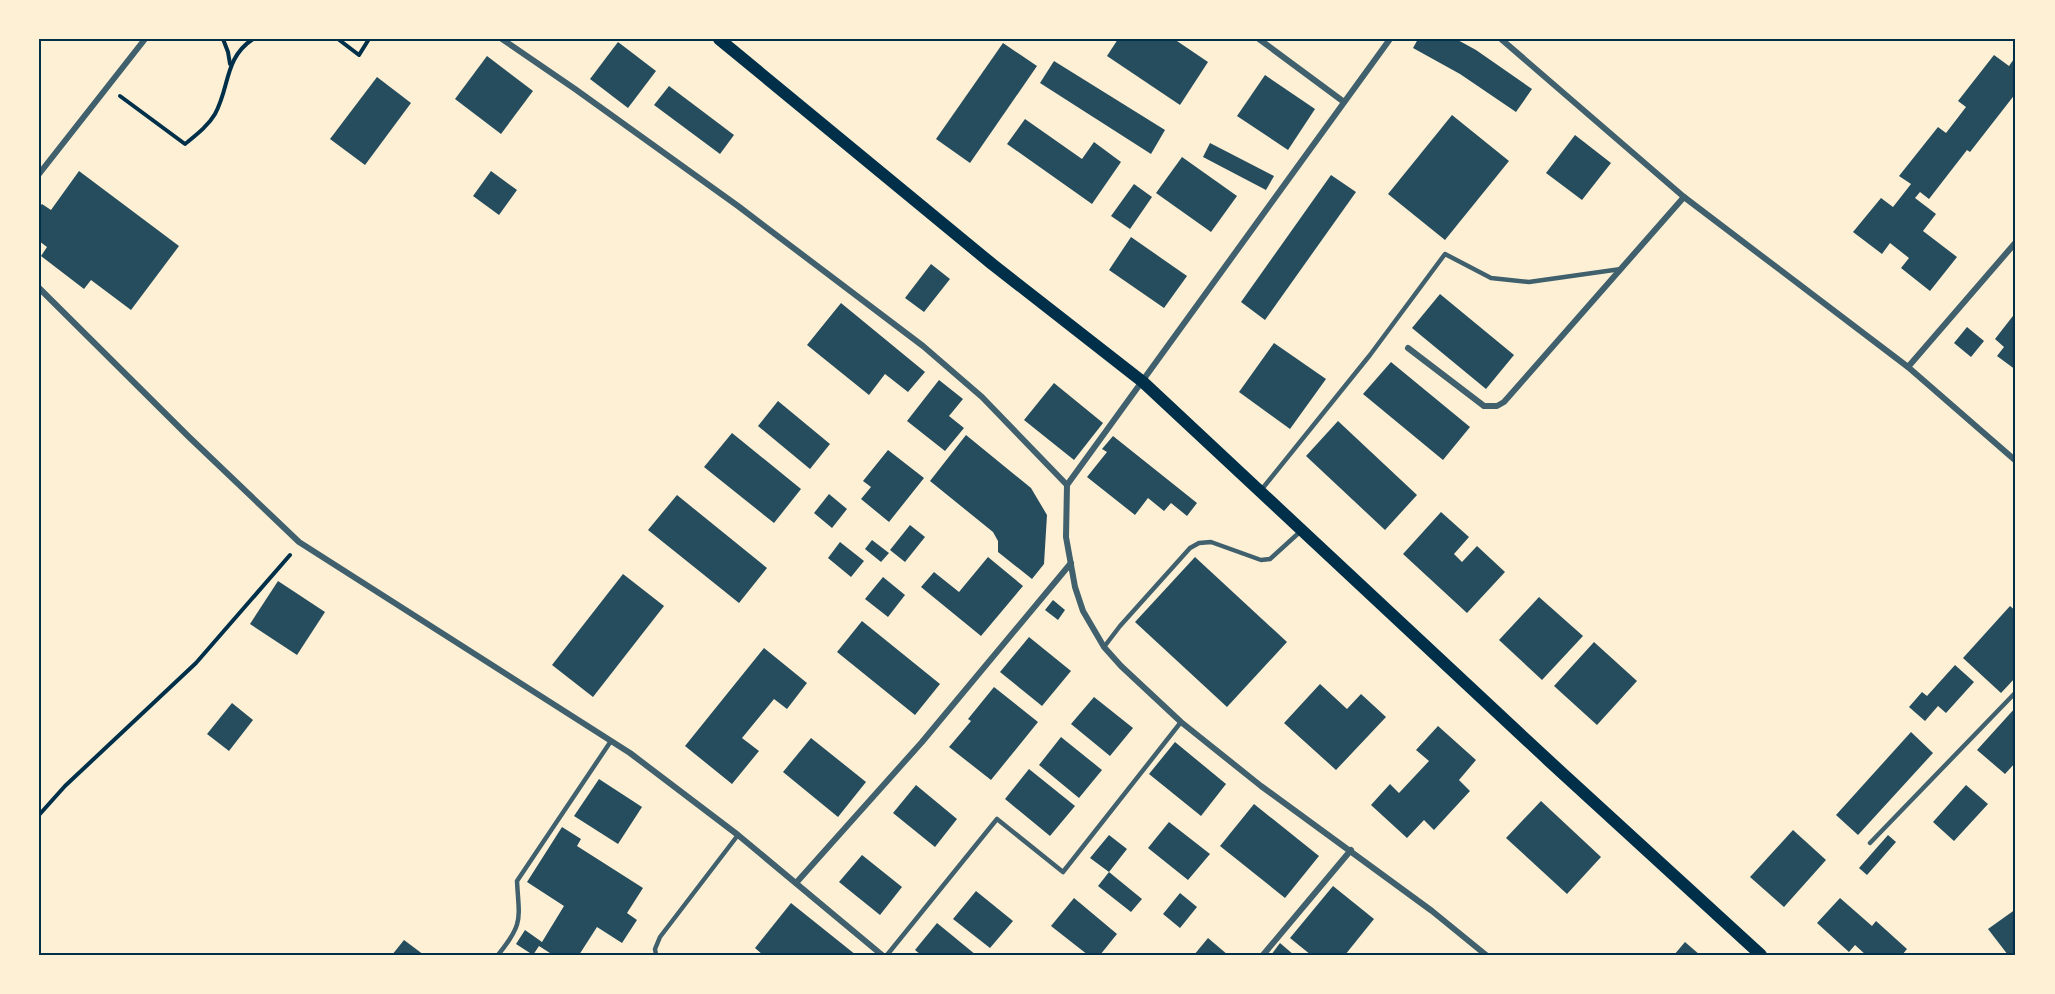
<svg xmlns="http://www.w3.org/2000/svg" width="2055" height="994" font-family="'Source Serif 4',serif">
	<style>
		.building { fill: #264d5e }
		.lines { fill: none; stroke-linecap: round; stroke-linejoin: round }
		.path { stroke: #003049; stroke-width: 4 }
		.service { stroke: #3f606c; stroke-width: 4.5 }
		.minor { stroke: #3f606c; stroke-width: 6 }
		.secondary { stroke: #003049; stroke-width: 12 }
		.neatline { fill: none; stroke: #003049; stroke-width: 2 }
	</style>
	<rect width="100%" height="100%" fill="#fdf0d5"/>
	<!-- building -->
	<g class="building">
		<path d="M1118,39H1174L1208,62L1180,105L1107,56Z"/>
		<path d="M1418,39H1456L1476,50L1532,89L1516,112L1460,74L1413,48Z"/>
		<path d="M618,42L656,71L628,108L590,79Z"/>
		<path d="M1003,43L1037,66L970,163L936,139Z"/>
		<path d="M1994,55L2009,66L2016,56V93L1970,152L1967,150L1929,199L1920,192L1915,198L1936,214L1923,231L1957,257L1930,291L1901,268L1909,258L1890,243L1882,254L1853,232L1881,198L1893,207L1911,184L1899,176L1938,127L1946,133L1966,107L1958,101Z"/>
		<path d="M487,56L533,91L501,134L455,99Z"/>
		<path d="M1054,61L1165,130L1151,154L1040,83Z"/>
		<path d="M1265,75L1315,109L1288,150L1237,116Z"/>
		<path d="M377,77L411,103L365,165L330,139Z"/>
		<path d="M669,86L734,135L720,154L654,105Z"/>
		<path d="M1452,115L1509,161L1445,240L1388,194Z"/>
		<path d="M1025,119L1082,159L1094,142L1121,162L1092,204L1007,144Z"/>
		<path d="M1575,135L1611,163L1582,200L1546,173Z"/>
		<path d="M1210,143L1274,176L1266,190L1203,157Z"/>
		<path d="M1182,157L1237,196L1211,232L1156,193Z"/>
		<path d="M79,171L179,246L131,310L91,280L84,289L41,256L47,247L39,241V207L42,204L51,210Z"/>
		<path d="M491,171L517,190L499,215L473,196Z"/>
		<path d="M1331,175L1356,192L1265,320L1241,302Z"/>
		<path d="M1134,184L1152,197L1130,229L1111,216Z"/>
		<path d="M1131,237L1187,276L1164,308L1109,270Z"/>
		<path d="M931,264L950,279L924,312L905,298Z"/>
		<path d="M1440,294L1514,355L1486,389L1412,328Z"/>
		<path d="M841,303L925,372L908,392L885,374L869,395L807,345Z"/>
		<path d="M2016,312V370L1997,356L2004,347L1995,339Z"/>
		<path d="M1967,327L1984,341L1971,357L1954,343Z"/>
		<path d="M1274,343L1326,379L1290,429L1239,392Z"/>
		<path d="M1391,362L1470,427L1443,460L1363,394Z"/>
		<path d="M939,380L963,399L949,416L964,428L945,451L907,421Z"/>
		<path d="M1054,383L1103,423L1074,460L1024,420Z"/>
		<path d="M778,401L830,444L810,469L758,426Z"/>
		<path d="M1338,421L1417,495L1385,530L1306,456Z"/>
		<path d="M732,433L801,489L774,523L704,467Z"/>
		<path d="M966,435L1031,488L1047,515L1044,564L1032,579L998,552V541L993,532L930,481Z"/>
		<path d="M1113,436L1197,503L1187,516L1171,503L1164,511L1148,498L1135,515L1087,477L1107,452L1102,449Z"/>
		<path d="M888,450L924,478L889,522L861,499L871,487L863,481Z"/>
		<path d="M829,494L847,509L832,528L814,513Z"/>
		<path d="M677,495L767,568L739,603L648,530Z"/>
		<path d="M1441,512L1469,537L1454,554L1462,562L1477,546L1505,572L1467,613L1403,554Z"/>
		<path d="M910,525L925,537L905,562L890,550Z"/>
		<path d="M872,540L889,553L881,562L865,549Z"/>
		<path d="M840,542L864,561L851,577L828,558Z"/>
		<path d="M988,557L1023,586L981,636L921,587L934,572L959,592Z"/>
		<path d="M1195,557L1287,642L1227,707L1135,622Z"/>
		<path d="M623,574L664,606L593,697L552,665Z"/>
		<path d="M883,577L905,595L888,617L865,599Z"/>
		<path d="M278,581L325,612L297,655L250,624Z"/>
		<path d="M1539,597L1583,636L1542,680L1499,640Z"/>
		<path d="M1053,600L1065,610L1058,620L1045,610Z"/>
		<path d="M2010,606L2016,611V677L2001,693L1963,658Z"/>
		<path d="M862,621L940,684L915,715L837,652Z"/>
		<path d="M1029,637L1071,671L1042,706L1000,672Z"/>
		<path d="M1594,642L1637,681L1597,725L1554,686Z"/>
		<path d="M764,648L807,683L787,709L774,699L742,738L759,751L732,784L685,746Z"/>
		<path d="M1955,665L1974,682L1946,713L1938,706L1925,721L1909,707L1922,692L1927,696Z"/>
		<path d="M1320,684L1347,709L1361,694L1386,717L1336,770L1284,723Z"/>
		<path d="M994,687L1038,722L991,780L949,747L971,721L968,719Z"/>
		<path d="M1094,697L1133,728L1110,756L1071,724Z"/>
		<path d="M232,703L253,720L229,751L207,734Z"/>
		<path d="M2016,707V762L2005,774L1977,750Z"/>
		<path d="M1438,726L1476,760L1459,780L1470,791L1434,830L1424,820L1407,838L1371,805L1390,784L1399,793L1429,761L1416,750Z"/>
		<path d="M1911,732L1933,753L1858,835L1836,815Z"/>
		<path d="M1061,737L1102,770L1079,798L1039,765Z"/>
		<path d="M811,738L866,782L838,817L783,772Z"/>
		<path d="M1175,742L1226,784L1201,816L1149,774Z"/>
		<path d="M1029,769L1075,806L1050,836L1005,799Z"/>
		<path d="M599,779L642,807L618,844L574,816Z"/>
		<path d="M916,785L957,819L935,847L893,813Z"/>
		<path d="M1966,785L1988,804L1954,841L1933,822Z"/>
		<path d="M1541,801L1601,857L1567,894L1506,838Z"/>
		<path d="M1254,804L1319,856L1285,898L1220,846Z"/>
		<path d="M1169,822L1210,854L1188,880L1148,848Z"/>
		<path d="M562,827L581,839L577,846L643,888L627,913L637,920L622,943L597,927L579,955H553L539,946L533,955L516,944L525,930L542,942L564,906L527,882Z"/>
		<path d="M1793,830L1826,860L1784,907L1750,877Z"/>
		<path d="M1109,835L1127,849L1109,872L1142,899L1131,912L1098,886L1109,872L1090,858Z"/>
		<path d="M1888,835L1896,842L1867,875L1859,868Z"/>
		<path d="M862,855L902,887L880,915L839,882Z"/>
		<path d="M1333,886L1374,919L1345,955H1311L1290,938Z"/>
		<path d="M976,891L1013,921L990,948L953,919Z"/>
		<path d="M1180,893L1197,907L1180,928L1163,914Z"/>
		<path d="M1074,898L1117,934L1100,955H1088L1051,926Z"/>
		<path d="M1840,898L1872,926L1876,921L1907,949L1902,955H1866L1855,945L1849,952L1817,923Z"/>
		<path d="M791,903L856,955H763L755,948Z"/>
		<path d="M2016,909V955H2008L1988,929Z"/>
		<path d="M937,923L976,955H921L915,950Z"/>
		<path d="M1208,938L1228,955H1194Z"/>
		<path d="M404,940L424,955H392Z"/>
		<path d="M1685,942L1700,955H1674Z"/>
		<path d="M1280,943L1294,955H1271Z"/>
	</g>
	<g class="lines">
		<!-- path -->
		<g class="path">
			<path d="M223,39L228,52L230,64"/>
			<path d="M338,39L359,55L369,39"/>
			<path d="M120,96L185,144C196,135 208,126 215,114C230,87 224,58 253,39"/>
			<path d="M39,815L65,786L196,663L290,555"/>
		</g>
		<!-- service -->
		<g class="service">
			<path d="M1262,489L1370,355L1445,254L1491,278L1529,282L1621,269"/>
			<path d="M1104,647L1120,626L1190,548L1199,543L1211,542L1261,560L1270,559L1302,530"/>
			<path d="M1870,843L2016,692"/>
			<path d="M498,955C524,923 519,919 517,881L611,741"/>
			<path d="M656,955L655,949L660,937L738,835"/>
			<path d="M887,955L997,819L1063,872L1181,722"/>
		</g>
		<!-- minor -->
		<g class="minor">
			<path d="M502,39L575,89L738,206L923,346L982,397L1067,485L1066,537L1075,587L1083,611L1104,647L1121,666L1181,722L1261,786L1432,911L1486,955"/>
			<path d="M1259,39L1344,102"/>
			<path d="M1501,39L1684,197L1908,367L2016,461"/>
			<path d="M39,174L145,39"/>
			<path d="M39,288L189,437L299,542L630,753L738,835L882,955"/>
			<path d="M1408,348L1484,406H1497L1504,402L1684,197"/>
			<path d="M1908,367L2016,242"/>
			<path d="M1067,485L1390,39"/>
			<path d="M796,883L922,742L1071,563"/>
			<path d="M1263,955L1351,850"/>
		</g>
		<!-- secondary -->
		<path class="secondary" d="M719,39L992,264L1143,382L1548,760L1761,955"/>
	</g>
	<!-- border -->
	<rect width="2055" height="994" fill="none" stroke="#fdf0d5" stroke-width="81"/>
	<rect x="40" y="40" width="1974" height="914" class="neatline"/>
</svg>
